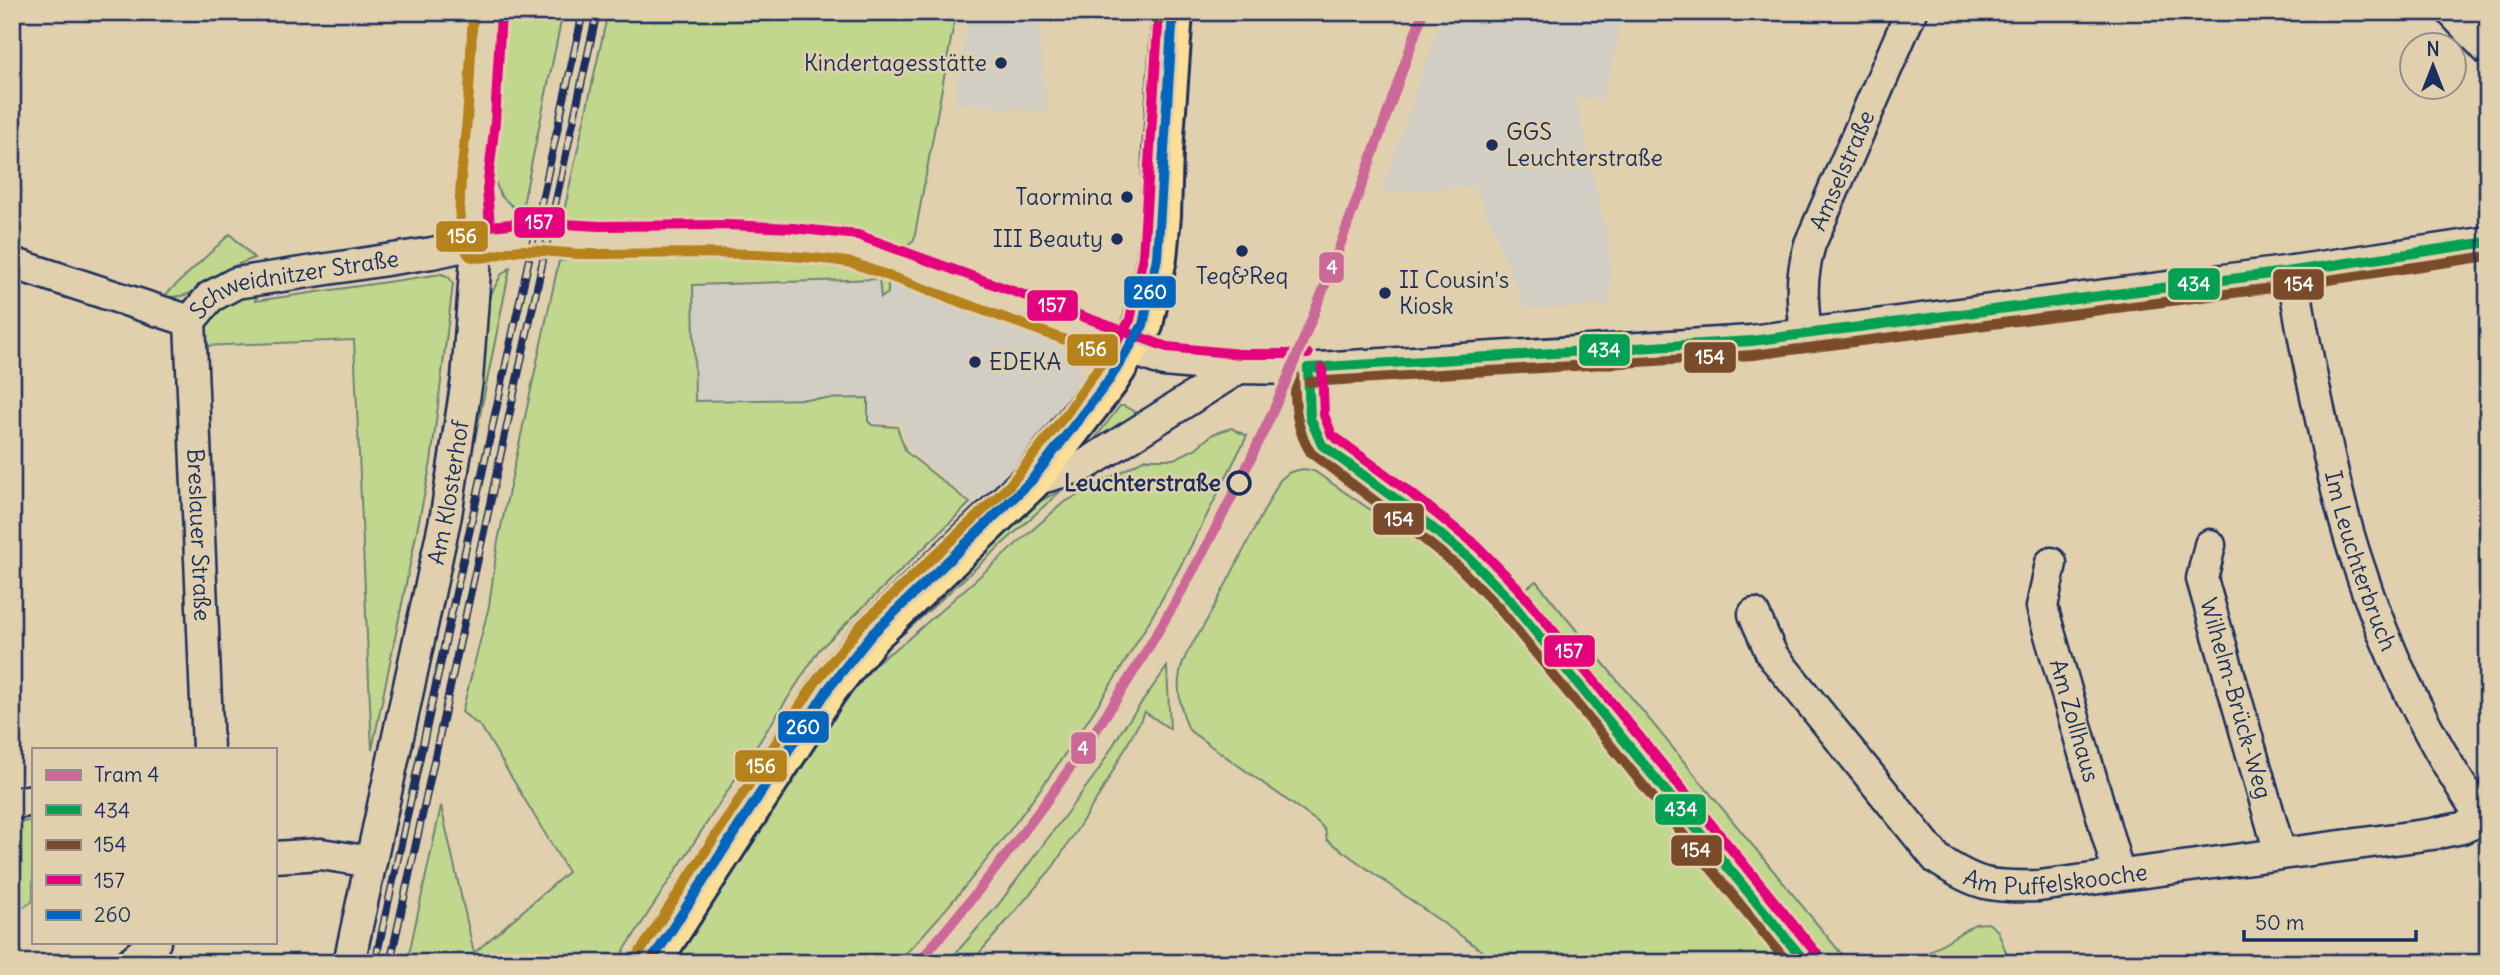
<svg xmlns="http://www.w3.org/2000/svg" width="2500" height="975" font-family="Delius,sans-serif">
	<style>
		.built { fill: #d2cec4 }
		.green { fill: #c1d78d; stroke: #6e8376; stroke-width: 2 }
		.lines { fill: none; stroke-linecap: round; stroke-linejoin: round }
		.minor-casing { stroke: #1b2f5e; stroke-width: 35 }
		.major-casing { stroke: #1b2f5e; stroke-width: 44 }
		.minor { stroke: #e1d0ad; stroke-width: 30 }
		.major { stroke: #fcde96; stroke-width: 38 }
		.rail-casing { stroke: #1b2f5e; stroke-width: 8 }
		.rail { stroke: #e1d0ad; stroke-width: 5; stroke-dasharray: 16; stroke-linecap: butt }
		.bus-1-casing { stroke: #e1d0ad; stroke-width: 16 }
		.bus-2-casing { stroke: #e1d0ad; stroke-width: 16 }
		.bus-3-casing { stroke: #e1d0ad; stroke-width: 16 }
		.bus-4-casing { stroke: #e1d0ad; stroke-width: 16 }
		.bus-5-casing { stroke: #e1d0ad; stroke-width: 16 }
		.bus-1 { stroke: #01a052; stroke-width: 10 }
		.bus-2 { stroke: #7a4b2a; stroke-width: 10 }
		.bus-3 { stroke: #e5007d; stroke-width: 10 }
		.bus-4 { stroke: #0065bd; stroke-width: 10 }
		.bus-5 { stroke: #b5821c; stroke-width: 10 }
		.tram-1-casing { stroke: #e1d0ad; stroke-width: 16 }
		.tram-1 { stroke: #cc6898; stroke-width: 10 }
		.poi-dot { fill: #1b2f5e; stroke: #e1d0ad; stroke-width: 2.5 }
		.stop-dot { fill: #e1d0ad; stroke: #1b2f5e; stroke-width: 3.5 }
		.labels { text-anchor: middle; stroke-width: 5; stroke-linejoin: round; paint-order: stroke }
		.poi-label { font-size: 23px; fill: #1b2f5e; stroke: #e1d0ad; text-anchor: end }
		.street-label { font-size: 23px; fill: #1b2f5e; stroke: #e1d0ad }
		.stop-label { font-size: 23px; font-weight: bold; fill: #1b2f5e; stroke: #e1d0ad; text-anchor: end }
		.line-badge { stroke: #e1d0ad; stroke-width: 2.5 }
		.badge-label { font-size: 19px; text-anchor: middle; font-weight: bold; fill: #fff }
	</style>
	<rect width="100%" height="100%" fill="#e1d0ad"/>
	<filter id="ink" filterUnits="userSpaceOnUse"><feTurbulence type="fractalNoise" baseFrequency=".0143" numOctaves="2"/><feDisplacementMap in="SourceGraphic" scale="14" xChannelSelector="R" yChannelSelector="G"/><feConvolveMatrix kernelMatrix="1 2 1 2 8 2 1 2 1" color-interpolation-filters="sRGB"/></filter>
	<g filter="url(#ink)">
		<!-- built -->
		<g class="built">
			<path d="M970,12H1148L1147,22L1037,15L1047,111L953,103Z"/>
			<path d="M1444,12H1624L1602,102L1575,95L1609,247L1611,304L1525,309L1476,187L1381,191Z"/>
			<path d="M889,280L1076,347L1083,377L993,495L973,501L909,449L901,422L668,427L665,283Z"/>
		</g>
		<!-- green -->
		<g class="green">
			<path d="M498,12H563L521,214L501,196L492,174Z"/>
			<path d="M608,12H956L914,240L907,245H899L812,224L675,226L562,220Z"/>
			<path d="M230,234L254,258C242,263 229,267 218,274C194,289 194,298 163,297Z"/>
			<path d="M672,254C727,254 788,249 841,265C857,269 873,275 888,281V293L881,298L879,279L693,285L695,401L868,398V421L872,425L897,427L906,452L970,503L819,650L616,963H478L473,954L461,963H407L441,806L474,953L568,872L482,728L462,712L489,606L498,541L559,261L608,256Z"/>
			<path d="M510,268L469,469L485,306L501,275Z"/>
			<path d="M442,274L449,277L453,284L431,462L372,750L354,340L200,346C208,310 222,301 258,293L255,301Z"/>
			<path d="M457,312L463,321L446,465L369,824L361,832L430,512L450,379Z"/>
			<path d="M1120,406H1124L1140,415L1086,450Z"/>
			<path d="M1231,428L1247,436C1223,482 1201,529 1176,574C1103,708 1003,852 897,963H671L812,744L862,673L906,641L1063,503L1145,459H1174L1195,449L1213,434Z"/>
			<path d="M1303,469L1314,471L1404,533L1417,536L1466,576L1786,963H1499L1327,840L1325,830L1319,823L1190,731C1182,717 1176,689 1180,673C1183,654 1198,637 1207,620C1232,574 1255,527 1280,480L1290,472Z"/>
			<path d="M1063,489L902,635L858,667L1027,508Z"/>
			<path d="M1536,581L1849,963H1820L1522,592Z"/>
			<path d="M1167,667L1170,729L1145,712L1103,789L1053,867L971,963H947L998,905L1098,771L1122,730Z"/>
			<path d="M33,820V901L12,914V824Z"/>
			<path d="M1988,923L1998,931L2010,963H1911L1975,924Z"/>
		</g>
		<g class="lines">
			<defs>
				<g id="minor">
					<path d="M2452,12L2488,50"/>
					<path d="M12,263L190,321"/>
					<path id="s1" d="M2293,271C2298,313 2307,355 2316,396C2328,451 2339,507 2357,561C2386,652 2432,748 2488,826"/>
					<path id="s2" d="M190,321L210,297L236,283L432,253L507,237L582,240L764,239L810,242L856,249L1164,361L1239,368L1302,369L1751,341L2293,271L2488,242"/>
					<path id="s3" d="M190,321L208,749"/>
					<path id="s4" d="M1806,335C1802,299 1800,279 1810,244L1911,12"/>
					<path d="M1308,368C1309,396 1305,422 1322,445L1404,505L1469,558L1508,598L1806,963"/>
					<path d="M1031,481L1085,465L1239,368"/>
					<path id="s5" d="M2210,545L2202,579L2280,853"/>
					<path id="s6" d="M2051,563L2042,607L2119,875"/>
					<path id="s7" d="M1754,614L1772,655L1937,859C1978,886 1990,887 2039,886L2432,834L2462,828L2483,819"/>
					<path d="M12,804L33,800"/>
					<path d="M275,857L321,854L371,862"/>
					<path d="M130,963L155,942"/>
					<path id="s8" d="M349,963L446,515L467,380L477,244L473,190L481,121L487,12"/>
				</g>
				<path id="major" d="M650,963L828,689L872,634L1031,481L1109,380L1143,325L1157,258L1161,215L1163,151L1173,12"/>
			</defs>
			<!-- minor casing -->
			<use href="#minor" class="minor-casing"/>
			<!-- major casing -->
			<use href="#major" class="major-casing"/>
			<!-- minor -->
			<use href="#minor" class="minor"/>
			<!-- major -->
			<use href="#major" class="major"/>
			<defs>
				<g id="rail">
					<path d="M375,963L583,12"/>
					<path d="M390,963L597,12"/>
				</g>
			</defs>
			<!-- rail casing -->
			<use href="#rail" class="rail-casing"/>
			<!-- rail -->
			<use href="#rail" class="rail"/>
			<defs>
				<g id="bus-1">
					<path d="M1308,368L1751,341L2293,271L2488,242"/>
					<path d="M1308,368L1310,418L1322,445L1404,505L1469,558L1508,598L1806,963"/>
				</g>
				<g id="bus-2">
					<path d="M1294,368C1295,399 1294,427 1311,453L1395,516L1460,568L1498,607L1788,963"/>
					<path d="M1309,382L1753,355L2295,285L2488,256"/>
				</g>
				<g id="bus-3">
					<path d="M501,13L495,122L487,190L490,226L530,222L599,226L728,225L793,228L858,235L1167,347L1240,354H1308"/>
					<path d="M1116,343L1130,320L1143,256L1159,12"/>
					<path d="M1322,368L1324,415L1332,435L1412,494L1478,547L1518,588L1817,954"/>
				</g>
				<path id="bus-4" d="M650,963L828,689L872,634L1031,481L1109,380L1143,325L1157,258L1173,12"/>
				<path id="bus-5" d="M473,12C471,48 470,84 467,119C465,147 450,238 470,256C485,262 505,250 522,250C543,250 565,254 586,254C675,254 764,249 853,263L1107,355L1067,413L1009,486L862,624L817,680L638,955"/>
			</defs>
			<!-- bus-1 casing -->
			<use href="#bus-1" class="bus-1-casing"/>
			<!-- bus-2 casing -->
			<use href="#bus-2" class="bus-2-casing"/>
			<!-- bus-3 casing -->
			<use href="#bus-3" class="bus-3-casing"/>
			<!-- bus-4 casing -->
			<use href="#bus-4" class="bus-4-casing"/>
			<!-- bus-5 casing -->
			<use href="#bus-5" class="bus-5-casing"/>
			<!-- bus-1 -->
			<use href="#bus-1" class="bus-1"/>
			<!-- bus-2 -->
			<use href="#bus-2" class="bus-2"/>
			<!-- bus-3 -->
			<use href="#bus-3" class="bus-3"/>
			<!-- bus-4 -->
			<use href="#bus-4" class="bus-4"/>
			<!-- bus-5 -->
			<use href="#bus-5" class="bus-5"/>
			<defs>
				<path id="tram-1" d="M918,963C1062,796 1177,621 1269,420C1329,288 1374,149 1423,12"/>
			</defs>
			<!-- tram-1 casing -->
			<use href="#tram-1" class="tram-1-casing"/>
			<!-- tram-1 -->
			<use href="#tram-1" class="tram-1"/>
		</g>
	</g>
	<!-- markers -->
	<g class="poi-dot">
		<circle cx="1001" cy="63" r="7"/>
		<circle cx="1492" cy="145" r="7"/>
		<circle cx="1127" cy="197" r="7"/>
		<circle cx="1117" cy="239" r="7"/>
		<circle cx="1242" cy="251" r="7"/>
		<circle cx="1385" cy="293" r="7"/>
		<circle cx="975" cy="362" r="7"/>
	</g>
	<circle class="stop-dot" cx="1239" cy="483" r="11"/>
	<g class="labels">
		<!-- poi labels -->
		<g class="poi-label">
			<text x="987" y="71">Kindertagesstätte</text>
			<text x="1506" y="140" text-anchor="start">GGS<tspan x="1506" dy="26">Leuchterstraße</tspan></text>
			<text x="1113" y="205">Taormina</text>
			<text x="1103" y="247">III Beauty</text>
			<text x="1242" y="284" text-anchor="middle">Teq&amp;Req</text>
			<text x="1399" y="288" text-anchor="start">II Cousin's<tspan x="1399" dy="26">Kiosk</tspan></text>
			<text x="989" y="370" text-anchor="start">EDEKA</text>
		</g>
		<!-- street labels -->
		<g class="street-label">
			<text dy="8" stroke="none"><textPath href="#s4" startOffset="172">Amselstraße</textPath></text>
			<text dy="8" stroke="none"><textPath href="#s2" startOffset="116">Schweidnitzer Straße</textPath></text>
			<text dy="8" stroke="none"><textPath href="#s8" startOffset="481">Am Klosterhof</textPath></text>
			<text dy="8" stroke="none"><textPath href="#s3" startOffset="214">Breslauer Straße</textPath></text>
			<text dy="8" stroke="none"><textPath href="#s1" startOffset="298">Im Leuchterbruch</textPath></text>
			<text dy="8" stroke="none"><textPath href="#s5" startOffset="159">Wilhelm-Brück-Weg</textPath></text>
			<text dy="8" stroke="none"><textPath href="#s6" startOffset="163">Am Zollhaus</textPath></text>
			<text dy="8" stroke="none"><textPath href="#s7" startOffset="432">Am Puffelskooche</textPath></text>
		</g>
		<!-- stop labels -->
		<g class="stop-label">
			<text x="1221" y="491">Leuchterstraße</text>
		</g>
	</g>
	<g class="line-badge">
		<rect x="513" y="206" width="53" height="33" rx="7" fill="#e5007d"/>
		<rect x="435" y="220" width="54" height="33" rx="7" fill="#b5821c"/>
		<rect x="1318" y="251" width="27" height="33" rx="7" fill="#cc6898"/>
		<rect x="2167" y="267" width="54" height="34" rx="7" fill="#01a052"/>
		<rect x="2272" y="268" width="53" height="33" rx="7" fill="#7a4b2a"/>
		<rect x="1123" y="275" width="54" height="34" rx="7" fill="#0065bd"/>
		<rect x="1026" y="289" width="53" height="33" rx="7" fill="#e5007d"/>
		<rect x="1066" y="333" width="53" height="34" rx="7" fill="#b5821c"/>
		<rect x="1578" y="333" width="53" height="34" rx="7" fill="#01a052"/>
		<rect x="1683" y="341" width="54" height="33" rx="7" fill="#7a4b2a"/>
		<rect x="1372" y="502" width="53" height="34" rx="7" fill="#7a4b2a"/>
		<rect x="1543" y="634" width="53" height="34" rx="7" fill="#e5007d"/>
		<rect x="777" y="710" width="53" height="34" rx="7" fill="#0065bd"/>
		<rect x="1070" y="731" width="27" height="34" rx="7" fill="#cc6898"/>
		<rect x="734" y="749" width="54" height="34" rx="7" fill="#b5821c"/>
		<rect x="1654" y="793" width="53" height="33" rx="7" fill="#01a052"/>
		<rect x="1670" y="834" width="53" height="33" rx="7" fill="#7a4b2a"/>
	</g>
	<g class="badge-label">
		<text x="539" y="229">157</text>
		<text x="462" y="243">156</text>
		<text x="1332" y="274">4</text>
		<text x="2194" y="291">434</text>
		<text x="2299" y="291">154</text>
		<text x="1150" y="299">260</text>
		<text x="1052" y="312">157</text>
		<text x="1092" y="356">156</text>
		<text x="1604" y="357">434</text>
		<text x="1710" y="364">154</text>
		<text x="1399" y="526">154</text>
		<text x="1569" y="658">157</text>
		<text x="803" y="734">260</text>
		<text x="1083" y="755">4</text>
		<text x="761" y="773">156</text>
		<text x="1681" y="816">434</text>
		<text x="1696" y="857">154</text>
	</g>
	<!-- margin -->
	<rect width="2500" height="975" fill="none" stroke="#e1d0ad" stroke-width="42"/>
	<rect x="21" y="21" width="2458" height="933" fill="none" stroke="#1b2f5e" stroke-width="2.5" filter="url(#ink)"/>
	<!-- legend -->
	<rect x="32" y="748" width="245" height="196" fill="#e1d0ad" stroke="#92908d" stroke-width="2"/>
	<rect x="46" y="770" width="35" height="10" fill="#cc6898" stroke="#92908d" stroke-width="2"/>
	<text x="94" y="782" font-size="21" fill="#1b2f5e">Tram 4</text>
	<rect x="46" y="805" width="35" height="10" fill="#01a052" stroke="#92908d" stroke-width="2"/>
	<text x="94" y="818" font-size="21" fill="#1b2f5e">434</text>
	<rect x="46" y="840" width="35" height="10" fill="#7a4b2a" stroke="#92908d" stroke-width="2"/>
	<text x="94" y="852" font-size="21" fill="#1b2f5e">154</text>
	<rect x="46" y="875" width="35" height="10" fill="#e5007d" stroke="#92908d" stroke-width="2"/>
	<text x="94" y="888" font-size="21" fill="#1b2f5e">157</text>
	<rect x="46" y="910" width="35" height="10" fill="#0065bd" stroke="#92908d" stroke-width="2"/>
	<text x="94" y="922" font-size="21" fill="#1b2f5e">260</text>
	<!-- north arrow -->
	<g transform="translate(2433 66)"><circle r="33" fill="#e1d0ad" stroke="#92908d" stroke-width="2"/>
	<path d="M0-5L12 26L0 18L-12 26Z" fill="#1b2f5e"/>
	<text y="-10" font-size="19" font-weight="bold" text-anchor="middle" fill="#1b2f5e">N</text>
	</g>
	<!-- scale -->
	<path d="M2244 930v10h172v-10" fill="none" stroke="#1b2f5e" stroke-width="3.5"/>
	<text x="2255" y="930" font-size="21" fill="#1b2f5e" stroke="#e1d0ad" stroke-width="5" paint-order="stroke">50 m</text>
</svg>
